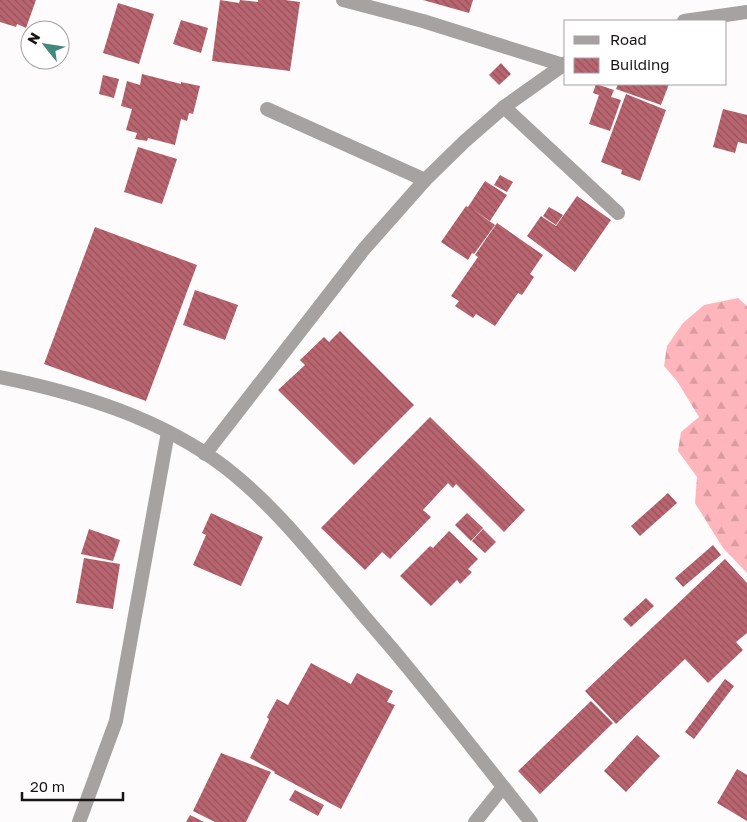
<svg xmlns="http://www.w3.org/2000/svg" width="747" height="822" font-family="'Golos Text',sans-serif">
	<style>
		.forest { fill: url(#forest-firs) }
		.building { fill: url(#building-back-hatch) }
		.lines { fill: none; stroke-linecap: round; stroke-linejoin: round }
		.service { stroke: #a7a2a2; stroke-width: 14 }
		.minor { stroke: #a7a2a2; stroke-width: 14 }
		.tertiary { stroke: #a7a2a2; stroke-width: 14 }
	</style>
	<defs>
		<pattern id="forest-firs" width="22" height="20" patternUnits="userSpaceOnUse" patternTransform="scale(1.25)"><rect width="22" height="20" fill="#feb6bc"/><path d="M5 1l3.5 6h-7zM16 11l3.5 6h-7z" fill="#d99ca1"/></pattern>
		<pattern id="building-back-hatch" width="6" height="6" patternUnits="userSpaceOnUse" patternTransform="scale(1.25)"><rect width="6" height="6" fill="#b86570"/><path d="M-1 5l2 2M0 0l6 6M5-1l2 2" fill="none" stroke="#95525b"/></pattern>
	</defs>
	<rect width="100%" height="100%" fill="#fdfbfb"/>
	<!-- forest -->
	<path class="forest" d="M738,298L747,306V573L723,548L695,503L697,477L678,451L681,432L699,417L677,381L664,366L667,346L683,323L704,305Z"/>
	<!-- building -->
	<g class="building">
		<path d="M0,0H36L26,28L17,24L16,27L0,22Z"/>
		<path d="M220,0L239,3L240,0L258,2V0H285L300,2L290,71L212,61Z"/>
		<path d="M423,0H473L469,13Z"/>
		<path d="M118,3L154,14L139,64L103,53Z"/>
		<path d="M181,20L208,28L201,53L173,44Z"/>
		<path d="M501,63L511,74L499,85L489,75Z"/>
		<path d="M142,74L181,84V82L200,86L193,114L189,113L187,121L181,119L175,145L148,138L147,141L135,139L137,133L126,130L132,109L121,106L127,81L140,85Z"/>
		<path d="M103,75L119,79L114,98L99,94Z"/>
		<path d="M596,84L614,90L611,97L621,100L610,131L589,124L599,95L593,93Z"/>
		<path d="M618,84H669L661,105L616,89Z"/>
		<path d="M626,94L666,110L640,181L621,174L622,170L601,162Z"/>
		<path d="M723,109L747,115V144L738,142L735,153L713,147Z"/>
		<path d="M138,147L177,159L162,204L124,192Z"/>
		<path d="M500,175L513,182L507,192L494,185Z"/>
		<path d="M485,181L507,195L490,221L472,209L495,225L474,254L472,253L468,260L441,242L466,206L468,207Z"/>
		<path d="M577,196L611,220L575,272L527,236L541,216L556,226Z"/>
		<path d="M549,207L563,215L556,225L543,216Z"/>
		<path d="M497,223L543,255L530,274L534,277L522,295L518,293L495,326L476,314L473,318L455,306L459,301L451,296L478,257L475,255Z"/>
		<path d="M95,227L197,265L146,401L44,364Z"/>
		<path d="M195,290L238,305L225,340L183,325Z"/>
		<path d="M340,331L414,405L354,465L278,390L305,365L300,360L324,337L329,342Z"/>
		<path d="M430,417L525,510L504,532L456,484L453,488L448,483L423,510L431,517L390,559L382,552L365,570L321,528Z"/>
		<path d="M668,493L677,503L640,536L631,526Z"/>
		<path d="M211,513L263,537L241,586L193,565L206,535L202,533Z"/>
		<path d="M467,513L483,528L471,541L455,525Z"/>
		<path d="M89,529L120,540L113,561L81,554Z"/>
		<path d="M483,529L496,542L485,553L472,541Z"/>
		<path d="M449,531L478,559L468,569L472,572L460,584L457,580L431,606L400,576L430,546L433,548Z"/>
		<path d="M713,545L721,555L683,587L675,578Z"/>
		<path d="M84,558L120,564L113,609L76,603Z"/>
		<path d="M725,559L747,583V633L736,642L743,650L708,683L685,659L616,724L585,691Z"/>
		<path d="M646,598L654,606L631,627L623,619Z"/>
		<path d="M311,663L351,684L357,673L393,691L387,702L395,705L341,809L274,773L275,772L250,758L269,719L267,717L277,699L288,705Z"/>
		<path d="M725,679L734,686L694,739L685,732Z"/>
		<path d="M591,701L613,723L540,794L518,771Z"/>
		<path d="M637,735L660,756L626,792L604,771Z"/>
		<path d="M221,753L271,772L246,822H215L193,811Z"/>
		<path d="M737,769L747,775V821L717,803Z"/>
		<path d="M295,790L324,805L318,816L289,800Z"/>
		<path d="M190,815L204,822H186Z"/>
	</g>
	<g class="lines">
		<!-- service -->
		<g class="service">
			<path d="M504,107L618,213"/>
			<path d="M267,109L425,180"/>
		</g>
		<!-- minor -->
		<g class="minor">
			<path d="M343,0L423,21L563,65"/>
			<path d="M684,21L747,12"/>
			<path d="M205,454L364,249L425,180L465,141L504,107L566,63"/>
			<path d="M79,822L116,721L168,432"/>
			<path d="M475,822L503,787"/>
		</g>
		<!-- tertiary -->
		<path class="tertiary" d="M0,377C79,393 161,418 226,468C276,507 314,557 355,605C371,625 388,643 404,663C447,715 489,769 531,822"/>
	</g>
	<!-- legend -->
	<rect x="564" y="20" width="162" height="65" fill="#ffffff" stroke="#a3a1a1"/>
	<rect x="574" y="36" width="25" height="8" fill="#a7a2a2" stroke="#a3a1a1"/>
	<text x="610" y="45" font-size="15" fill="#181414">Road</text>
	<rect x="574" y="58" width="25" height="15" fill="url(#building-back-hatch)" stroke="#a3a1a1"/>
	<text x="610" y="70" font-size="15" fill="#181414">Building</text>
	<!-- north arrow -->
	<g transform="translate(45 45) rotate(300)"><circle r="24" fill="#ffffff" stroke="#a3a1a1"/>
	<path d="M0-4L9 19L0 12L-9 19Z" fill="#43887d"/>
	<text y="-8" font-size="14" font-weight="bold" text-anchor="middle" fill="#181414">N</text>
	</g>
	<!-- scale -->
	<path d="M22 792v8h101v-8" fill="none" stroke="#181414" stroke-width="2.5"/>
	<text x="30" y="792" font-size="15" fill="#181414" stroke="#ffffff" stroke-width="4" paint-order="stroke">20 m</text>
</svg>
